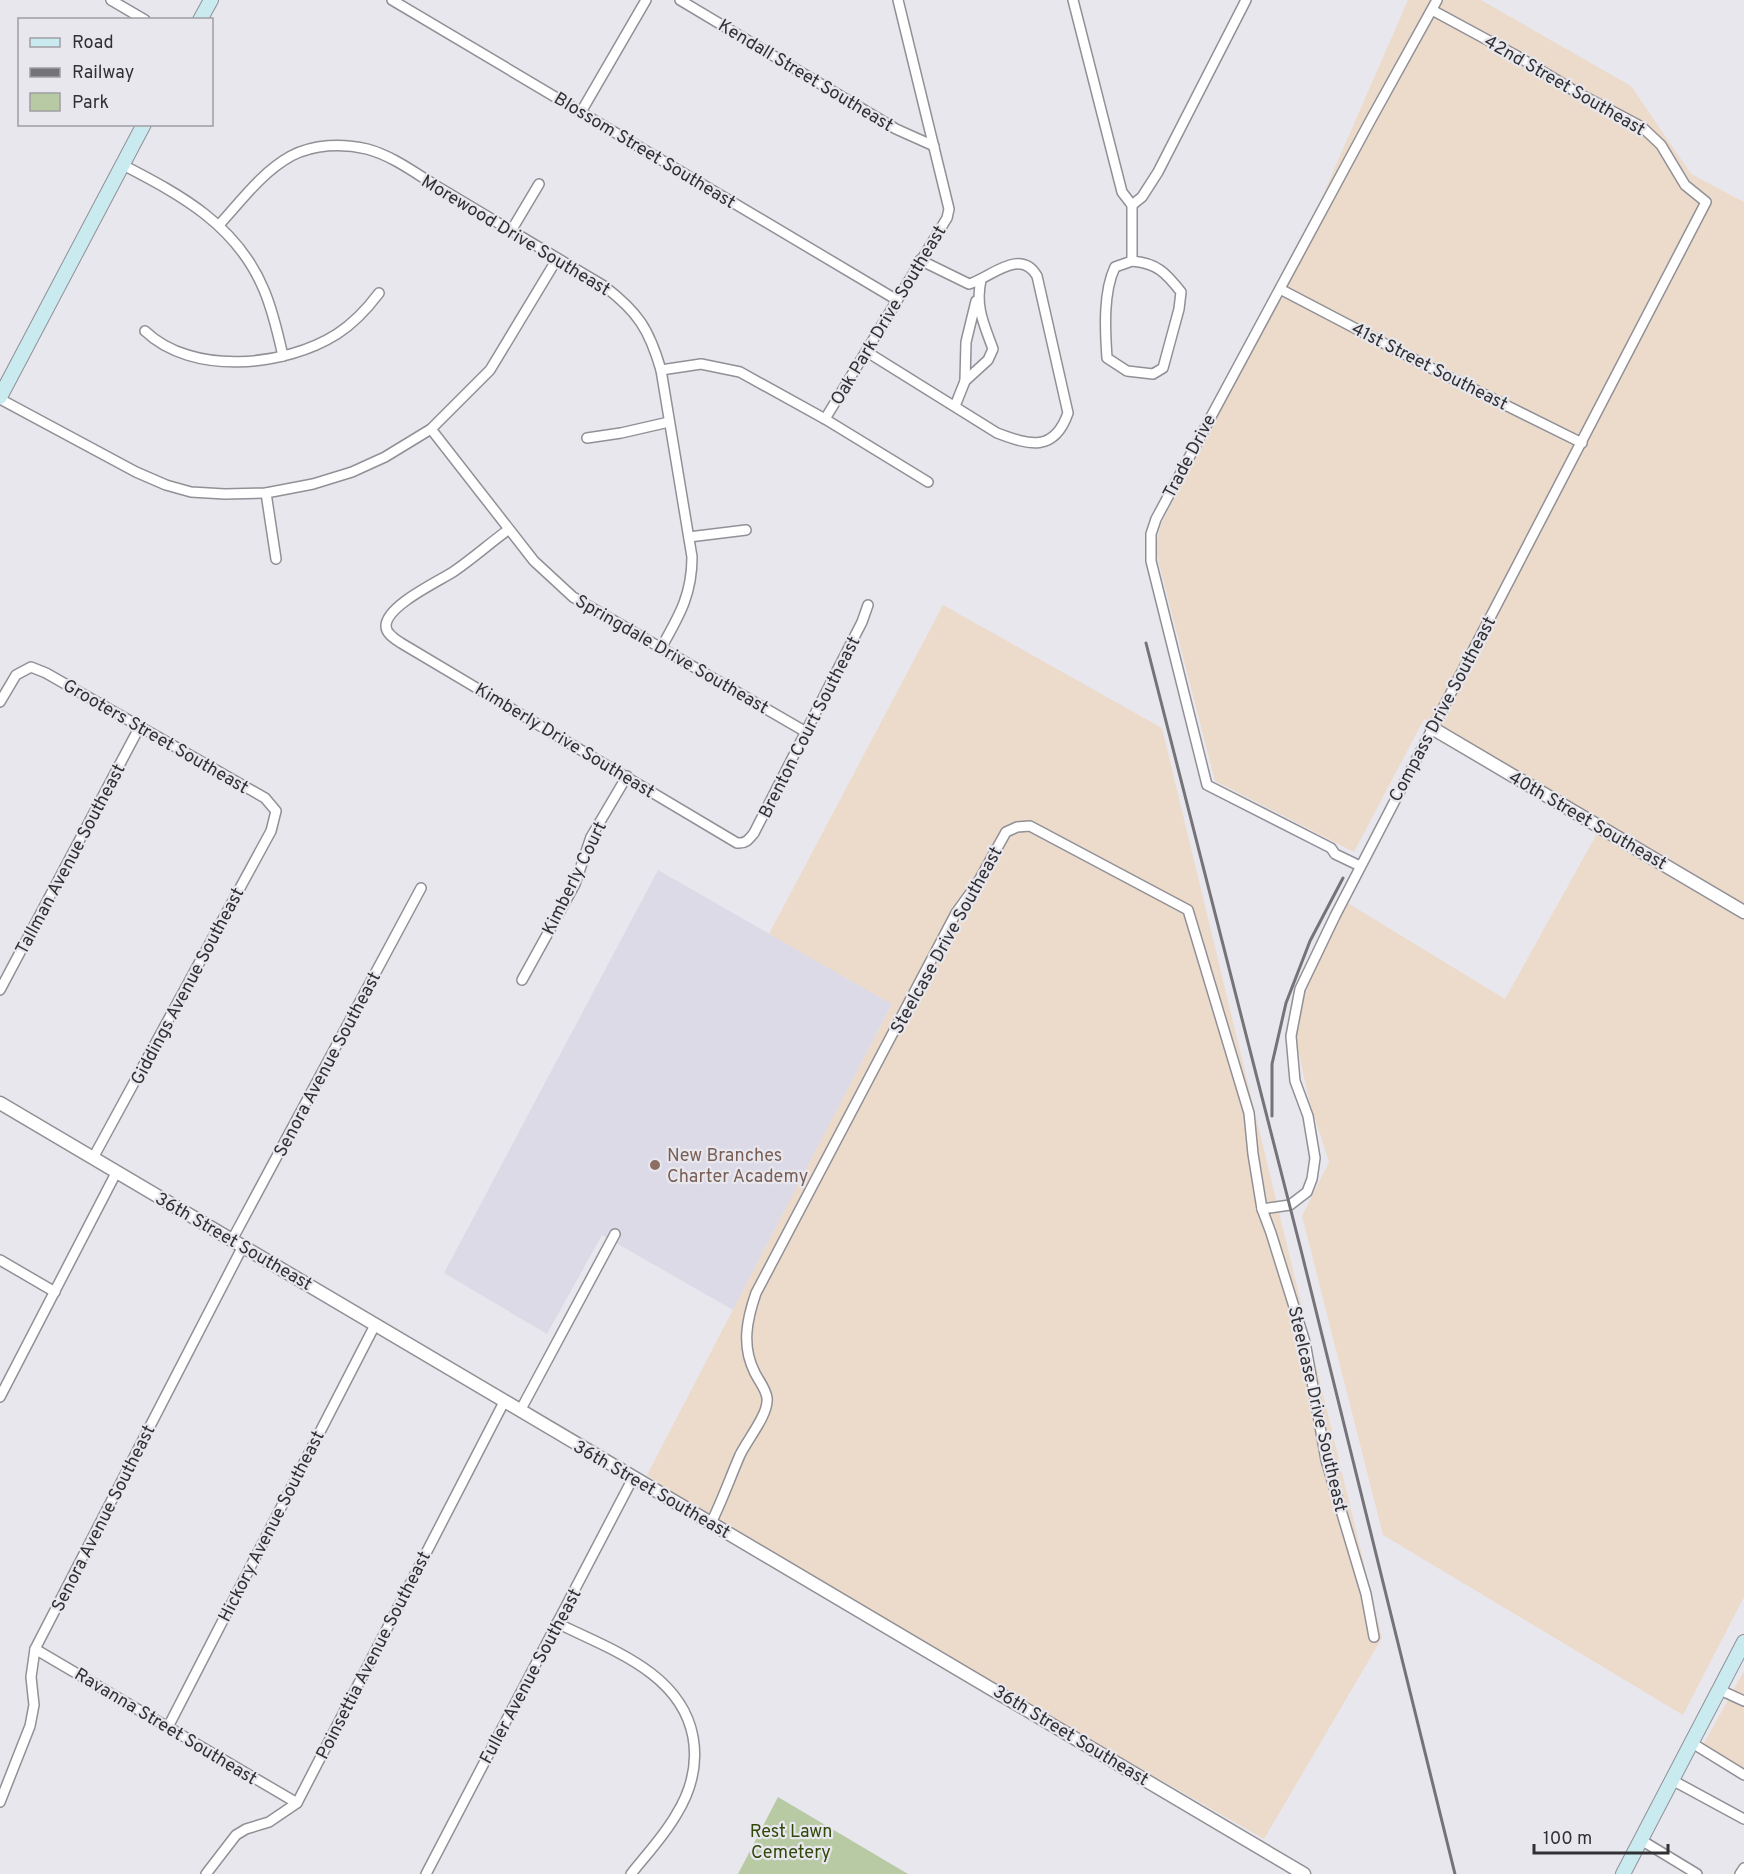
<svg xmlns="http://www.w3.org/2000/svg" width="1744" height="1874" font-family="Overpass,sans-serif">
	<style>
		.built { fill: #dcdae7 }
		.industrial { fill: #ecdbca }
		.green { fill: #b7caa4 }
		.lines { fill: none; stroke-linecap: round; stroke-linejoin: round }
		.minor-casing { stroke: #919096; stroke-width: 12 }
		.tertiary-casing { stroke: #919096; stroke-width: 15 }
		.secondary-casing { stroke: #919096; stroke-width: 16 }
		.minor { stroke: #fff; stroke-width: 9 }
		.tertiary { stroke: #fff; stroke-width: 12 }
		.secondary { stroke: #c9eaee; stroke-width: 14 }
		.rail { stroke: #747377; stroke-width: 3 }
		.education-dot { fill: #8d6e63; stroke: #e8e7ee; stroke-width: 2 }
		.labels { text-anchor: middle; stroke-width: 4.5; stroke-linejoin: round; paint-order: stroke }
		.street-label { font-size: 18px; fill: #313133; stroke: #e8e7ee }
		.education-label { font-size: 18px; fill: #785e54; stroke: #e8e7ee; text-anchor: start }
		.park-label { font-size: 18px; fill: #31480b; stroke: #e8e7ee }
	</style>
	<rect width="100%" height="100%" fill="#e8e7ee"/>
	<!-- built -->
	<path class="built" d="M658,870L892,1004L733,1310L602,1235L547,1334L444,1273Z"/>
	<!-- industrial -->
	<g class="industrial">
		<path d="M1408,0H1481L1631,86L1691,174L1744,202V1597L1683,1715L1383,1535L1302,1216L1329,1162L1309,1100L1296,1040L1302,1005L1317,957L1346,902L1505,999L1604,821L1424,719L1354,852L1215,781L1155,548L1161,524L1274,307Z"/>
		<path d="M943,605L1162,728L1382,1638L1264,1839L711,1523L647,1475L892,1004L769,934Z"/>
		<path d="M1744,1671V1769L1703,1745Z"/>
	</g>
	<!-- green -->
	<path class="green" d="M778,1797L908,1874H738Z"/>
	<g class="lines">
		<defs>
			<g id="minor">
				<path d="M111,0L145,20"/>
				<path d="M392,0L897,300"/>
				<path d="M680,0L896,129L934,146"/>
				<path d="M1073,0L1122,192L1132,205"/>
				<path d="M581,112L646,0"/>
				<path d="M123,165C181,195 237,225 264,290C273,311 278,334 283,356"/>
				<path d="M1132,205L1142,197L1158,172L1246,0"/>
				<path d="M1132,205V261"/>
				<path d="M219,225C241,201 262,172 291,156C314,144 342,143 367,149C394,156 419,176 443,190C497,222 550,254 604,286C638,312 649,329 661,370L692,557C692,595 679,616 661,648"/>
				<path d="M511,231L539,184"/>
				<path d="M1132,261C1157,263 1166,273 1181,292L1179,309L1163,368L1153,374L1127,371L1107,358C1105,330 1103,292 1115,267Z"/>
				<path d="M1280,289L1431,368L1582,443"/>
				<path d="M145,331C192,376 285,367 337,334C354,323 367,309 379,293"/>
				<path d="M867,352L997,433C1029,445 1054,453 1068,413L1037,276C1020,247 990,278 969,284L920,260"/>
				<path d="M661,370L701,364L740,372L825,419L928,482"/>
				<path d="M965,381L966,342L976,301"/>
				<path d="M0,399L136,472L166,485L191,492L225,494L266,493L313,484L352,472L385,457L431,429L490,370L557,259"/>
				<path d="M955,406L965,381L988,360L993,349C984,324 975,307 981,280"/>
				<path d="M825,419L947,218L949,209L898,0"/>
				<path d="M431,429L534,561L573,597L806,732"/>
				<path d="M587,438L621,433L669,422"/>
				<path d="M266,493L276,559"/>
				<path d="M508,530C490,543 472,559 453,572C437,582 386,606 386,626C386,634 395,639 401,643L737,843C746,844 749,839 754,833L862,622L868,605"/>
				<path d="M689,537L746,530"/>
				<path d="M0,702L16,675L31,667L46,673L265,798L276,811L271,831L93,1158"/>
				<path d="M1360,866L1335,854L1331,848L1207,785L1151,561V534L1156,519L1369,123L1437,0"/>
				<path d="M522,980L575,884L591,837L627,776"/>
				<path d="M0,990L139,728"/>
				<path d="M1262,1209L1290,1205L1307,1192L1312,1179L1315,1158L1308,1116L1295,1081L1291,1036L1300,989L1335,916L1706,202L1685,185L1661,145L1642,127L1578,93L1517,56L1432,10"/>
				<path d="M232,1240L421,888"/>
				<path d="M0,1260L55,1292"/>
				<path d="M0,1397L116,1173"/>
				<path d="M520,1411L615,1234"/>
				<path d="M711,1523C722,1501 730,1478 740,1455C747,1440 769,1414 767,1398C766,1389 759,1381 755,1373C741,1346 747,1319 756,1293L956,913L977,884L1006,832L1017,827L1030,826L1188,910L1249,1113L1253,1154L1262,1209L1271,1233L1305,1342L1326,1460L1366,1594L1374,1637"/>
				<path d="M557,1623C609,1649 681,1672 693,1737C698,1765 691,1791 676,1815C664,1836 646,1855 631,1874"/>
				<path d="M35,1649L297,1803"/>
				<path d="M1720,1690L1744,1701"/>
				<path d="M168,1727L375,1325"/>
				<path d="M1692,1743L1744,1775"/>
				<path d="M1672,1780L1744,1819"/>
				<path d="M0,1802L30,1726L34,1705L31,1677L35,1649L243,1246"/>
				<path d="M1641,1840L1697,1874"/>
				<path d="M206,1874L236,1835L246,1829L269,1822L297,1803L504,1402"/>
				<path d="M426,1874L633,1478"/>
				<path d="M1740,1874L1744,1868"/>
			</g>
			<g id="tertiary">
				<path d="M1432,728L1744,912"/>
				<path d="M0,1103C435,1360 869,1616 1304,1874"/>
			</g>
			<g id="secondary">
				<path d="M200,20L211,0"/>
				<path d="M0,397L144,124"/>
				<path d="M1623,1874L1744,1642"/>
			</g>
		</defs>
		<!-- minor casing -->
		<use href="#minor" class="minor-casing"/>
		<!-- tertiary casing -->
		<use href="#tertiary" class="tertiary-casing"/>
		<!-- secondary casing -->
		<use href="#secondary" class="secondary-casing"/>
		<!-- minor -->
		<use href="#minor" class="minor"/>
		<!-- tertiary -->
		<use href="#tertiary" class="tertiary"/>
		<!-- secondary -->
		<use href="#secondary" class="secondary"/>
		<!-- rail -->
		<g class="rail">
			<path d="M1146,643L1301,1250L1455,1874"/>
			<path d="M1272,1116V1064L1286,1003L1310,941L1343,878"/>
		</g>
	</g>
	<!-- markers -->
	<circle class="education-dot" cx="655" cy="1165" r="6"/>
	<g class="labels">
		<!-- street labels -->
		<g class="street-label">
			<text transform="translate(806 75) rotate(31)" y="6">Kendall Street Southeast</text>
			<text transform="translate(1565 85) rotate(30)" y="6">42nd Street Southeast</text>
			<text transform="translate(645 150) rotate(31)" y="6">Blossom Street Southeast</text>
			<text transform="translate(516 235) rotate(31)" y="6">Morewood Drive Southeast</text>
			<text transform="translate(888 315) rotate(-59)" y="6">Oak Park Drive Southeast</text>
			<text transform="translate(1430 366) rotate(27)" y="6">41st Street Southeast</text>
			<text transform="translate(1189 456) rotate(-62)" y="6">Trade Drive</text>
			<text transform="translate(672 654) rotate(30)" y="6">Springdale Drive Southeast</text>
			<text transform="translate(1442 709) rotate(-62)" y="6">Compass Drive Southeast</text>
			<text transform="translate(809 727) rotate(-63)" y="6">Brenton Court Southeast</text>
			<text transform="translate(156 736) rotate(30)" y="6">Grooters Street Southeast</text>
			<text transform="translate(565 740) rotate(31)" y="6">Kimberly Drive Southeast</text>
			<text transform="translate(1588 820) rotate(30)" y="6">40th Street Southeast</text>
			<text transform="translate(70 859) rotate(-62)" y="6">Tallman Avenue Southeast</text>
			<text transform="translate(574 878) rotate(-64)" y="6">Kimberly Court</text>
			<text transform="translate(946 940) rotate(-61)" y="6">Steelcase Drive Southeast</text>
			<text transform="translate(187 986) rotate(-62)" y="6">Giddings Avenue Southeast</text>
			<text transform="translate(327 1064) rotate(-62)" y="6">Senora Avenue Southeast</text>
			<text transform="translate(234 1241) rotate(30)" y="6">36th Street Southeast</text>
			<text transform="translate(1318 1409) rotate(77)" y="6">Steelcase Drive Southeast</text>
			<text transform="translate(652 1489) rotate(30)" y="6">36th Street Southeast</text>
			<text transform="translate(103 1518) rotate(-63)" y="6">Senora Avenue Southeast</text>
			<text transform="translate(271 1526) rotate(-63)" y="6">Hickory Avenue Southeast</text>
			<text transform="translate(373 1655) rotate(-63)" y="6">Poinsettia Avenue Southeast</text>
			<text transform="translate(530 1676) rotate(-62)" y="6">Fuller Avenue Southeast</text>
			<text transform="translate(166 1726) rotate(31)" y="6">Ravanna Street Southeast</text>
			<text transform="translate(1071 1735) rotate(31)" y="6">36th Street Southeast</text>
		</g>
		<!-- education labels -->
		<g class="education-label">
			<text x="667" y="1161">New Branches<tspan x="667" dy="21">Charter Academy</tspan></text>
		</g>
		<!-- park labels -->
		<g class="park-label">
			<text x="791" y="1837">Rest Lawn<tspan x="791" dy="21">Cemetery</tspan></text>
		</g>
	</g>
	<!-- legend -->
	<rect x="18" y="18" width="195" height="108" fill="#e8e7ee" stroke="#9f9ea3" stroke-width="1.5"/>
	<rect x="30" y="38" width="30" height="9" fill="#c9eaee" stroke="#9f9ea3" stroke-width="1.5"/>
	<text x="72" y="48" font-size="18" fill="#313133">Road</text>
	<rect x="30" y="68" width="30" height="9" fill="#747377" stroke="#9f9ea3" stroke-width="1.5"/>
	<text x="72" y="78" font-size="18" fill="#313133">Railway</text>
	<rect x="30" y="93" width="30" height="18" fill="#b7caa4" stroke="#9f9ea3" stroke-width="1.5"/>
	<text x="72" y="108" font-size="18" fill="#313133">Park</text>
	<!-- scale -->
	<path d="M1534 1844v9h134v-9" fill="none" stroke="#313133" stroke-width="3"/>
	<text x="1543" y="1844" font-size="18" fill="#313133" stroke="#e8e7ee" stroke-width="4.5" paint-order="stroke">100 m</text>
</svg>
